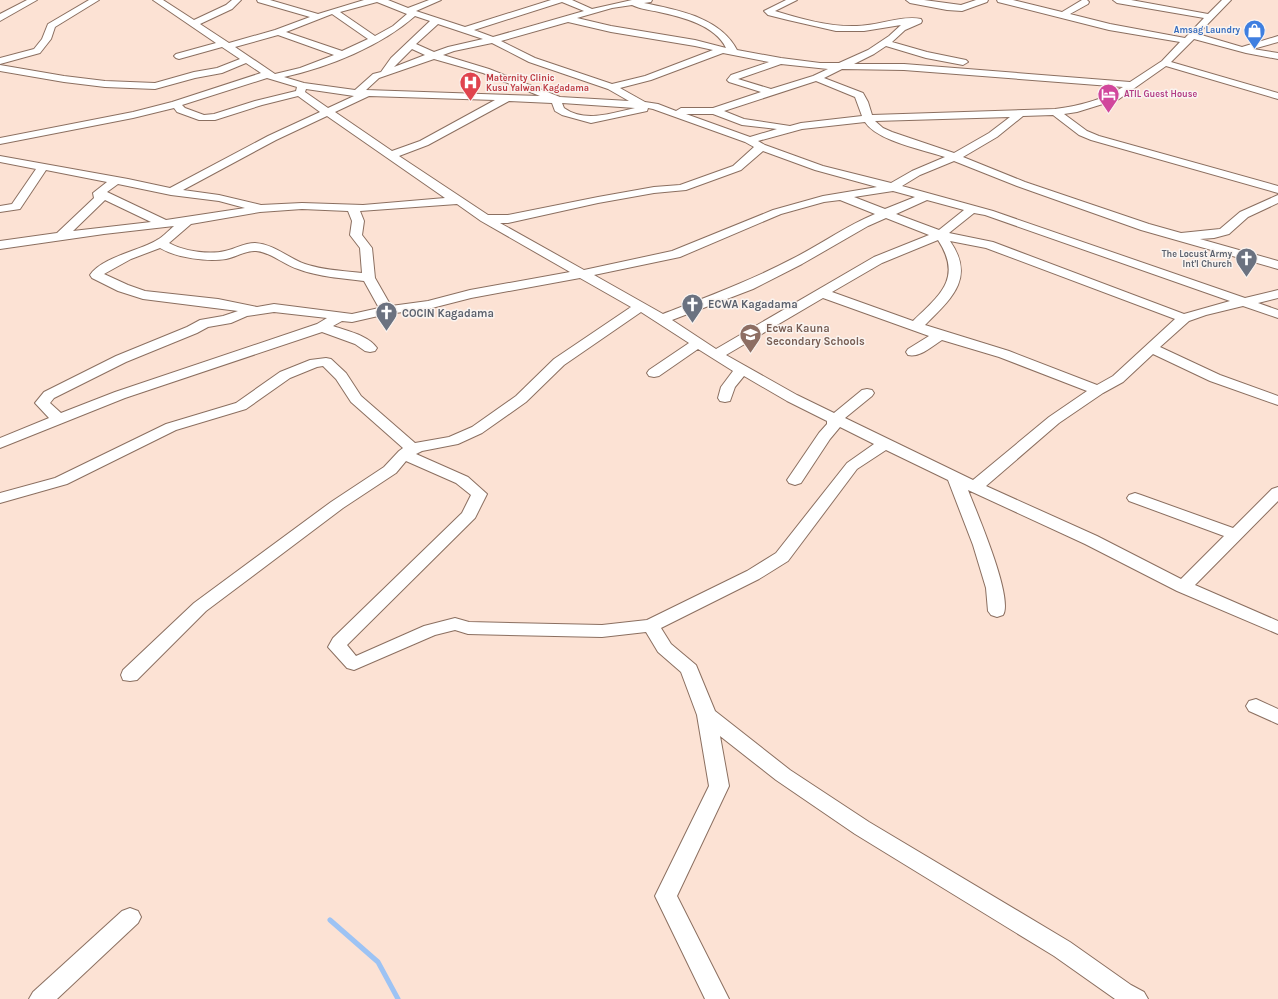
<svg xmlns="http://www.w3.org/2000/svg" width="1278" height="999" font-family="Karla,sans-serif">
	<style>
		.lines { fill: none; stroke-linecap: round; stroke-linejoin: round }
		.stream { stroke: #9dc3f4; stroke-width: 5 }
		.street-casing { stroke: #8b6f60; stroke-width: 2 }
		.street { fill: #fff; fill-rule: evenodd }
		.labels { text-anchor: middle; stroke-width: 3; stroke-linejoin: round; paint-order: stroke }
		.far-shop-label { font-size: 9px; font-weight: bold; fill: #366cbe; stroke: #faf4f0; text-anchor: end }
		.far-health-label { font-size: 9px; font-weight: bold; fill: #be3a42; stroke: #faf4f0; text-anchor: start }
		.far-hotel-label { font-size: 9px; font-weight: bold; fill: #b23c85; stroke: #faf4f0; text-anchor: start }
		.far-worship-label { font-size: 9px; font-weight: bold; fill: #5b616d; stroke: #faf4f0; text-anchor: end }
		.worship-label { font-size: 11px; font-weight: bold; fill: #5b616d; stroke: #faf4f0; text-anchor: start }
		.education-label { font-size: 11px; font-weight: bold; fill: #785e54; stroke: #faf4f0; text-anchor: start }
	</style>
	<rect width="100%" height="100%" fill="#fce2d4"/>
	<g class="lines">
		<!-- stream -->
		<path class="stream" d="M330,920L378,962L398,999"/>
		<defs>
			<g id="street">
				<path d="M27,0H37L0,21V14Z"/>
				<path d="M89,0H99L55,27L51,39L40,53L0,64V58L34,49L42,39L48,24Z"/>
				<path d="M153,0H163L194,20L226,5L232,0H241L232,9L200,24L229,43L275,30L310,17L258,2L257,0H270L318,14L364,0H388L408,8L429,0H441L416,11L465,27L551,0H572L592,9L632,0H652L651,2L644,3C677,10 720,17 737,50L781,58L820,63H839L868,50L889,36L901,25L864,31H836L788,20L768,15L764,11L786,0H797L775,11C801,19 829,27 857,26C876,26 903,15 921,19L922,21L921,23L905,30L892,42L927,52L966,60L968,62L963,65L926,58L886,46L874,54L854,64H904L1130,82L1162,61L1180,42L1109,30L998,2L997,0H1013L1062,12L1082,0H1087L1089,2L1088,4L1070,14L1110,24L1185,38L1204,18L1117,3L1113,0H1131L1208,14L1222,0H1231L1198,34L1242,47L1278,36V42L1253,49L1278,53V59L1246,53L1194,39L1171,62L1278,93V99L1166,66L1119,99L1077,112L1064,114L1087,131L1099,136L1278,186V193L1091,140L1079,135L1053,115L1023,116L997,137L963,157L1025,182L1149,224L1181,233L1220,229L1240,212L1278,195V203L1248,217L1229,234L1214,238L1200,239L1278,261V269L1141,230L1017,186L954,161L920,175L902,186L993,211L1245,298L1278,290V298L1258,303L1278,310V318L1243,306L1206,315L1189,321L1160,347L1220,375L1278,396V405L1210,381L1153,354L1123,382L1103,393L1059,423L986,486L1097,536L1181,579L1224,536L1129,501L1127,498L1129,495L1135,493L1141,495L1233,528L1272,489L1278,487V501L1195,585L1278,621V634L1177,591L1085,544L968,490C976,511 1014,598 1003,615L997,617L991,615L988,611L986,588L973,545L948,480L886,450L857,469L788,561L759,579L661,628L671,644L696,665L715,711L790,770L869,822L1070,942L1131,985L1144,992L1148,999H1115L1054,956L855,834L776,780L720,736L729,786L677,896L729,999H705L655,896L709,786L697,715L681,672L658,652L646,632L602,637L468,634L455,630L435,635L354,670L347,668L328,647L333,638L462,513L471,495L456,483L406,461L396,473L343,508L206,611L137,680L130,681L123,680L121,675L123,670L194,603L331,502L384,467L399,451L403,448L351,402L336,379L323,366L317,367L290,378L246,409L176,430L67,484L0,503V493L55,478L166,424L236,403L280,372L310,360L326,358L331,359L346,373L361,396L415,443L449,437L472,427L516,396L554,359L631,307L580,278L471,298L428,309L387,314L352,322L342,321L333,326C347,331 368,335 377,348L375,351L370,352L365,351L355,344L322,332L125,398L0,448V438L49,418L35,403L44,392L116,356L187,327L200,320L223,316L238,311L143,299L118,291L92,278L90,275C102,257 139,251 157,240C163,237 168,231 174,226L104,234L0,249V241L57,233L94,198L93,193L107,182L46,170L20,209L0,212V206L12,204L36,169L0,162V156L128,179L170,188L268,136L320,112L298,96L262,105L215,120H199L177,112L174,108L133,118L0,144V138L133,112L172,102L261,73L246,63L222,73L195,78L155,89L105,87L64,82L0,71V65L64,76L105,81L155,83L194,72L217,68L240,59L222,47L179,59L176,58L174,56L176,54L216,43ZM377,2L407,14L393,26L375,36L340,12ZM562,2L584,11L493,37L474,30ZM632,5C640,9 650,10 659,12C682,17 715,25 726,48L695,40L611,26L577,18L612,8ZM332,14L368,39L342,51L286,32ZM415,16L430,21L391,58L381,72L373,74L355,90L304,83L284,77C329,67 381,46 415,16ZM568,22L611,32L695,46L713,50L645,76L612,84L535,58L501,41ZM438,24L483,39L448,47L434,52L416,44ZM278,35L334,55L300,68L275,74L235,47ZM492,43L529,62L608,89L629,101L560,97L489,69L443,55L454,51ZM412,49L425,55L394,67ZM723,53L769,62L731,75L727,80L729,82L761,92L713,108H681L676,111L658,104L645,102L620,88L651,80ZM434,59L483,73L540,96L366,90L379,78ZM781,64L828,69L813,76L771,89L738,79ZM842,69L904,70L1123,87C1103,100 1078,106 1055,109L872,115L868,102L863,93L824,78ZM267,78L297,87L296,91L255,101L214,114L204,115L185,108L182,105ZM816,81L855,97L862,116L801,123L790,126L744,119L724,111ZM306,89L354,96L328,108L305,92ZM369,96L495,100L420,141L392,151L335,112ZM509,101L552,103L555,111L562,115L591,123L647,111L648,108L653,109L745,142L754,147L733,166L680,185L654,187L598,197L508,215H488L399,156L428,145ZM562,103L635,108C612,113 585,123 564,108ZM686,114H713L742,125L777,129L750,137ZM327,116L445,198L363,205L302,203L261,205L219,195L183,190L276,140ZM1010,117L989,133L954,153L892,132L883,128L875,121ZM865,122C877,141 924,150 945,157L912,171L891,183L823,166L765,145L758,141L802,129ZM763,151L815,170L877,187L823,196L773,210L672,251L584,270L500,223H508L598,203L654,193L686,190L741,170ZM118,184L171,195L219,201L245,208L166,220L107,192ZM893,191L915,197L885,209L854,197ZM105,200L151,222L73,231ZM840,200L875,214C846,226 820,245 792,259C750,281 707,297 663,314L594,275L680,257L781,214L824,202ZM927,200L964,210L939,230L896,214ZM457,204L481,221L570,272L470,290L428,301L391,306L375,278L372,248L362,235L364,221L360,211ZM302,209L348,211L352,221L350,235L360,248L362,273C343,271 323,270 305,264C288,258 274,244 255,243C244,243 235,249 225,251C209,255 183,251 169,243L191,224L260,212ZM974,213L985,215L1230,301L1184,314L993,242L949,233ZM886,218L929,235L874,257L716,349L672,320L753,289L802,264L868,226ZM938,240C963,278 940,295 913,321L832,292L882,263ZM950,241L986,248L1175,319L1113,376L1097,385L1009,351L925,325C951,299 976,278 950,241ZM160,248C177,258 207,262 226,259C236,257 246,250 256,251C271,252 284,265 298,269C319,277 342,278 364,281L379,308L352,314L274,304L257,307L218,299L145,291L128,285L104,274L131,259ZM823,298L929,336L908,349L906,352L908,355C920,358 932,346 942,340L999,357L1087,391L1049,417L973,480L845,418L872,396L874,393L872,390L867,389L862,390L834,413L797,395L726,355ZM274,312L327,318L317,324L115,392L61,413L50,403L54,398L126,362L197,333L208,327L231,323L247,316ZM641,312L689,343L649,370L647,373L649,376L654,377L659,376L698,349L733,371L721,387L718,398L720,401L725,402L730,401L735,387L744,376L787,401L827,421V424L819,433L787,480L789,483L795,485L801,483L830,439L840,427L874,444L847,463L776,553L747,571L647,620L602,625L469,622L455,618L424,626L356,656L347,645L475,518L487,494L468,477L416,454L422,451L458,444L482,433L526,402L564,365Z"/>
				<path d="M906,0H924L961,5L976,0H988L987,2L962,11L947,10L910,3Z"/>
				<path d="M1256,699L1278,709V724L1249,711L1246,706L1249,701Z"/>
				<path d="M130,908L138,911L141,917L138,923L57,999H29L33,992L122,911Z"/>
			</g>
		</defs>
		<!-- street casing -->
		<use href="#street" class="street-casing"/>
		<!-- street -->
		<use href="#street" class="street"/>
	</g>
	<!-- icons -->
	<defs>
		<symbol id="shop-pin" viewBox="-11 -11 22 30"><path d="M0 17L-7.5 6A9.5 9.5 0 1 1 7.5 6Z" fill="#3f7fe0" stroke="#faf4f0"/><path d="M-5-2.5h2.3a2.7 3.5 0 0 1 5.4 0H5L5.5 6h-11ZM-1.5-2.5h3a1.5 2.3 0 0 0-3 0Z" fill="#fff"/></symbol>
		<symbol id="hospital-pin" viewBox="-11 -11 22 30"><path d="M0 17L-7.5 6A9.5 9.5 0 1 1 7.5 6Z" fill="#e0444e" stroke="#faf4f0"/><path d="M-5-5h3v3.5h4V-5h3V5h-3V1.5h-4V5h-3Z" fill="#fff"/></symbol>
		<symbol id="hotel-pin" viewBox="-11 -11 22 30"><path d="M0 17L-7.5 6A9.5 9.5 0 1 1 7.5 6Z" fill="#d1479c" stroke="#faf4f0"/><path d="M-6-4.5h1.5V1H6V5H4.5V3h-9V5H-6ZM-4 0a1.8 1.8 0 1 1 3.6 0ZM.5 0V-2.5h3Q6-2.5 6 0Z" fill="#fff"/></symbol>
		<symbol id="church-pin" viewBox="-11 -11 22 30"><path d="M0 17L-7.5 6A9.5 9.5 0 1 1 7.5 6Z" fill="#6b7280" stroke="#faf4f0"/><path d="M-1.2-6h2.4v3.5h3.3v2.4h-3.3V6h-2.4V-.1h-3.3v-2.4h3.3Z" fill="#fff"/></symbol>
		<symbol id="school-pin" viewBox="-11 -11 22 30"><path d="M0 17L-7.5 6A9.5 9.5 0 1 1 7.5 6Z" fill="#8d6e63" stroke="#faf4f0"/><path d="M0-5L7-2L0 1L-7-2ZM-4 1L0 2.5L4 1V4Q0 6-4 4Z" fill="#fff"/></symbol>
	</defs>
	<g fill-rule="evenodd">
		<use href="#shop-pin" x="1242" y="18" width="25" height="34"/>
		<use href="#hospital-pin" x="458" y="70" width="25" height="34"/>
		<use href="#hotel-pin" x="1096" y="82" width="25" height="34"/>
		<use href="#church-pin" x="1234" y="246" width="25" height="34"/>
		<use href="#church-pin" x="680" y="292" width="25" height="34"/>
		<use href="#church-pin" x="374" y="300" width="25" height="34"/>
		<use href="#school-pin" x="738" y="322" width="25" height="34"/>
	</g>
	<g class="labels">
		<!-- far-shop labels -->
		<g class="far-shop-label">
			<text x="1240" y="33">Amsag Laundry</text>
		</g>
		<!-- far-health labels -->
		<g class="far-health-label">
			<text x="486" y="81">Maternity Clinic<tspan x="486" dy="10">Kusu Yalwan Kagadama</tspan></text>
		</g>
		<!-- far-hotel labels -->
		<g class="far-hotel-label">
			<text x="1124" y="97">ATIL Guest House</text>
		</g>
		<!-- far-worship labels -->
		<g class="far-worship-label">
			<text x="1232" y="257">The Locust Army<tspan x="1232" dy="10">Int'l Church</tspan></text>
		</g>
		<!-- worship labels -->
		<g class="worship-label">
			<text x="708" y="308">ECWA Kagadama</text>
			<text x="402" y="317">COCIN Kagadama</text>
		</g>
		<!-- education labels -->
		<g class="education-label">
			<text x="766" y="332">Ecwa Kauna<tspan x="766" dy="13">Secondary Schools</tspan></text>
		</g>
	</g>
</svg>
